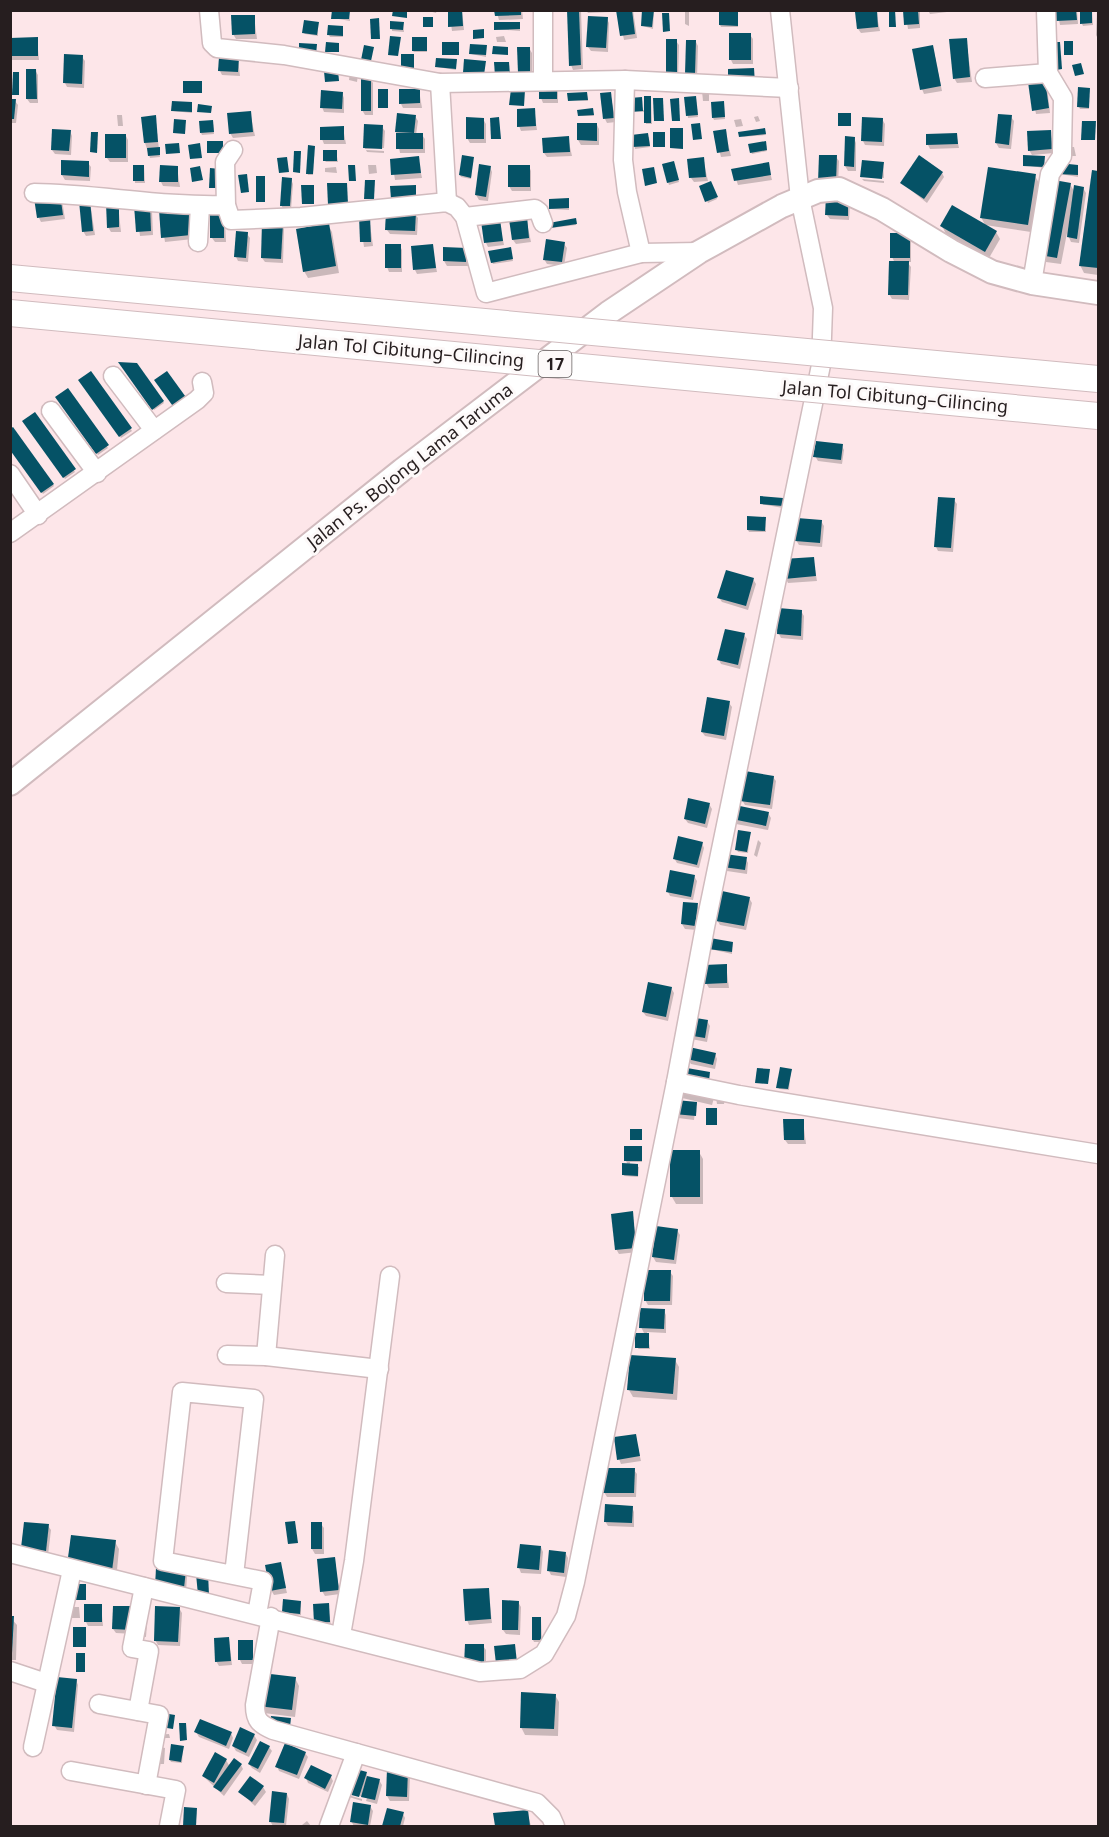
<svg xmlns="http://www.w3.org/2000/svg" width="1109" height="1837" font-family="'Noto Sans',sans-serif">
	<style>
		.shadow { fill: #0003 }
		.building { fill: #055266 }
		.lines { fill: none; stroke-linecap: round; stroke-linejoin: round }
		.minor-casing { stroke: #d1bbbe; stroke-width: 21 }
		.major-casing { stroke: #d1bbbe; stroke-width: 26 }
		.minor { stroke: #fff; stroke-width: 18 }
		.major { stroke: #fff; stroke-width: 22 }
		.highway-bridge-casing { stroke: #d1bbbe; stroke-width: 28; stroke-linecap: butt }
		.highway-bridge { stroke: #fff; stroke-width: 26 }
		.labels { text-anchor: middle; stroke-width: 6; stroke-linejoin: round; paint-order: stroke }
		.shield { fill: #fdf9f9; stroke: #666060; stroke-width: 1.5 }
		.shield-label { font-size: 16px; font-weight: bold; fill: #261e1f }
		.street-label { font-size: 18px; fill: #261e1f; stroke: #fdf9f9 }
	</style>
	<rect width="100%" height="100%" fill="#fde6e9"/>
	<!-- shadow -->
	<g class="shadow">
		<path d="M425,10H437L436,13Z"/>
		<path d="M449,10H462L464,30L452,31Z"/>
		<path d="M496,10H522L523,19L499,20Z"/>
		<path d="M569,10H581L583,69L573,70L571,65Z"/>
		<path d="M586,10H610V12L588,13Z"/>
		<path d="M618,10H633L637,38L624,40Z"/>
		<path d="M644,10H654L653,29L643,26Z"/>
		<path d="M685,10H689V26L685,24Z"/>
		<path d="M905,10H920V28L908,29Z"/>
		<path d="M928,10H947V12L930,14Z"/>
		<path d="M1057,10H1077L1078,24L1060,25Z"/>
		<path d="M1092,10L1093,25L1083,26L1082,24Z"/>
		<path d="M1097,10H1098V39L1096,35Z"/>
		<path d="M349,12L350,21L333,18Z"/>
		<path d="M876,12L880,31L861,33L858,29Z"/>
		<path d="M737,14L738,27H721L720,25Z"/>
		<path d="M254,16L257,39H236L233,34Z"/>
		<path d="M607,19L609,23L608,52L591,51L588,47Z"/>
		<path d="M392,23L403,24L404,32L392,31Z"/>
		<path d="M318,24V36L305,34L304,33Z"/>
		<path d="M520,25V31L496,29Z"/>
		<path d="M342,27L343,37H330L329,35Z"/>
		<path d="M750,35L753,39V64H733L731,60Z"/>
		<path d="M504,36L506,42H497L496,37Z"/>
		<path d="M426,38L427,52H414L413,51Z"/>
		<path d="M10,39H37L39,60H10Z"/>
		<path d="M966,39L972,82L957,83L954,78Z"/>
		<path d="M676,41L679,45L678,80H670Z"/>
		<path d="M696,42L698,46L697,78H689L686,74Z"/>
		<path d="M486,47V57L471,54Z"/>
		<path d="M933,47L942,91L924,94L922,89Z"/>
		<path d="M529,48L532,53V77H522Z"/>
		<path d="M82,57L85,61L84,88L67,87L65,83Z"/>
		<path d="M238,59L240,76L222,75L220,71Z"/>
		<path d="M456,61V70L437,67Z"/>
		<path d="M35,70L38,75V103H30L27,99Z"/>
		<path d="M350,71L358,74L357,82L349,80Z"/>
		<path d="M370,78L373,83V115H365L362,110Z"/>
		<path d="M1030,83L1047,86L1050,113L1036,114Z"/>
		<path d="M558,88V103H543L541,98Z"/>
		<path d="M1089,89V109H1080L1079,107Z"/>
		<path d="M419,90L422,108H403L401,104Z"/>
		<path d="M702,91L709,92V101H703Z"/>
		<path d="M342,93L344,98V113L324,112L322,107Z"/>
		<path d="M610,93L616,122L607,123L605,119Z"/>
		<path d="M587,95L588,101L569,100Z"/>
		<path d="M651,98L652,124H646L645,112L633,111L645,110Z"/>
		<path d="M686,99H696L698,117L688,118Z"/>
		<path d="M10,100L15,101L18,105L16,123H10Z"/>
		<path d="M191,104L192,113L173,111Z"/>
		<path d="M724,105L725,119L714,120L713,118Z"/>
		<path d="M534,110L537,130L521,131L519,126Z"/>
		<path d="M250,112L255,136L233,138L230,133Z"/>
		<path d="M593,112L594,116H579Z"/>
		<path d="M117,115H122L123,126H118Z"/>
		<path d="M415,116L418,121L416,135H422L425,139V153H400L396,131Z"/>
		<path d="M758,116L760,121L756,122L754,117Z"/>
		<path d="M155,117L160,157L150,158L145,143Z"/>
		<path d="M1011,117L1014,121L1011,149L999,148L996,143Z"/>
		<path d="M483,119L486,124V143H470L467,138Z"/>
		<path d="M741,119L743,126L736,127L734,120Z"/>
		<path d="M882,119L885,124L884,146L865,145L863,141Z"/>
		<path d="M213,123L214,134L202,135L201,133Z"/>
		<path d="M597,125L599,129V145H581L578,140Z"/>
		<path d="M366,126L382,127L385,131L384,148L365,149Z"/>
		<path d="M343,128L346,144H324L322,139Z"/>
		<path d="M70,131L72,136L71,155L55,154L52,150Z"/>
		<path d="M725,131L731,156L721,157L715,133Z"/>
		<path d="M765,131L766,135L740,137Z"/>
		<path d="M1050,132L1054,153L1032,155L1029,150Z"/>
		<path d="M956,134L959,148L930,149L928,145Z"/>
		<path d="M126,136L128,140V162H110L107,158Z"/>
		<path d="M633,137H649L650,147L635,149Z"/>
		<path d="M568,138L572,156L547,157L544,153Z"/>
		<path d="M854,138L856,143V171H848L845,166Z"/>
		<path d="M766,144L767,151L752,154L751,152Z"/>
		<path d="M314,147L313,175H308L307,173Z"/>
		<path d="M1065,147H1074L1076,156H1067Z"/>
		<path d="M366,150L384,151V153L367,152Z"/>
		<path d="M336,151L338,162H326L325,161Z"/>
		<path d="M836,157L839,161L838,187L822,186Z"/>
		<path d="M418,158L422,178L395,180L392,160Z"/>
		<path d="M473,158L471,179L461,177L460,175Z"/>
		<path d="M1044,158V168L1024,165Z"/>
		<path d="M703,159L708,181L694,182L691,178Z"/>
		<path d="M863,161L883,163L884,178L862,175V178L861,176Z"/>
		<path d="M88,163L91,167L90,181L65,180L62,175Z"/>
		<path d="M768,164L772,180L738,185L733,170Z"/>
		<path d="M368,165H376L377,173L369,174Z"/>
		<path d="M663,165H674L679,182L669,185Z"/>
		<path d="M134,166H144L145,183H135Z"/>
		<path d="M529,166L531,171V191H512L509,186Z"/>
		<path d="M1078,166V177L1060,174Z"/>
		<path d="M177,167L180,187L163,186L161,182Z"/>
		<path d="M336,167L337,173L325,172V168Z"/>
		<path d="M490,167L492,172L488,201L479,200L476,195Z"/>
		<path d="M1094,172H1098V275L1084,273L1080,265Z"/>
		<path d="M942,173L944,177L927,203L902,183Z"/>
		<path d="M1035,176L1039,183L1031,232L985,225L981,217Z"/>
		<path d="M291,179L293,184L291,210H284L281,205Z"/>
		<path d="M862,179L884,181V183L864,181Z"/>
		<path d="M711,184L717,199L708,203L700,186Z"/>
		<path d="M1070,184L1075,193L1083,188L1086,193L1079,243L1071,242L1067,233L1061,264L1046,262L1042,254Z"/>
		<path d="M62,200L65,219L41,222L39,218Z"/>
		<path d="M569,201V210L551,209Z"/>
		<path d="M90,202L95,235L86,236L83,231Z"/>
		<path d="M850,203L849,220L830,219L827,215Z"/>
		<path d="M118,204L121,232H111L108,227Z"/>
		<path d="M136,207L152,211L153,235L140,236Z"/>
		<path d="M160,211L191,213L193,239L165,242Z"/>
		<path d="M415,214L418,218L417,235L390,234L387,230Z"/>
		<path d="M369,217L373,246L364,247L360,218Z"/>
		<path d="M526,218L531,242L516,244L513,240Z"/>
		<path d="M225,220L226,242H215L212,238Z"/>
		<path d="M499,220L504,245L488,247L486,243Z"/>
		<path d="M576,221V225L551,228V224Z"/>
		<path d="M282,224L284,229L283,263L265,262L262,258Z"/>
		<path d="M328,225L332,232L339,273L308,278L304,271Z"/>
		<path d="M942,226L996,232L1000,239L989,258L946,234Z"/>
		<path d="M247,234L250,238L248,262L238,261L236,257Z"/>
		<path d="M892,234L911,239V262H907L911,267L909,300L892,299L889,294L895,263L892,257Z"/>
		<path d="M564,244L567,248L564,266L547,264L544,259Z"/>
		<path d="M432,245L437,272L417,274L415,270Z"/>
		<path d="M400,246L402,250V272H389L387,267Z"/>
		<path d="M511,251L513,261L493,264L492,262Z"/>
		<path d="M468,254V266H447L444,261Z"/>
		<path d="M120,364H136L164,403L154,410Z"/>
		<path d="M91,373L132,431L121,438L80,380Z"/>
		<path d="M68,390L108,448L98,455L57,397Z"/>
		<path d="M35,414L75,472L65,479L24,421Z"/>
		<path d="M13,429L54,486L43,494L10,448Z"/>
		<path d="M842,446L844,450L842,464L818,461L815,456Z"/>
		<path d="M782,500L783,508L761,504Z"/>
		<path d="M954,500L957,504L953,552L938,551L936,547Z"/>
		<path d="M765,518L766,532H749L748,530Z"/>
		<path d="M821,521L824,526L822,547L799,545L796,540Z"/>
		<path d="M813,558L817,581L788,583L786,579Z"/>
		<path d="M753,579L756,584L748,610L722,602L719,598Z"/>
		<path d="M801,611L804,616L803,640L781,638L779,634Z"/>
		<path d="M744,635L747,639L740,669L721,664L719,660Z"/>
		<path d="M729,703L732,707L726,740L705,736L702,732Z"/>
		<path d="M773,777L776,781L772,809L745,805L742,800Z"/>
		<path d="M709,804L712,809L707,828L688,823L685,819Z"/>
		<path d="M768,813L771,818L768,830L736,824L733,819Z"/>
		<path d="M750,833L748,853L738,852L737,850Z"/>
		<path d="M758,840L761,843L757,857L754,855Z"/>
		<path d="M702,843L704,848L699,868L677,863L674,858Z"/>
		<path d="M746,859L748,863L747,874L727,871L725,867Z"/>
		<path d="M694,876L697,881L693,900L670,896L668,892Z"/>
		<path d="M749,898L752,903L746,930L720,925L717,920Z"/>
		<path d="M697,905L699,909L697,930L685,929L682,924Z"/>
		<path d="M732,943V954L710,949Z"/>
		<path d="M726,965L729,988H709L706,983Z"/>
		<path d="M671,988L674,993L668,1021L646,1016L643,1012Z"/>
		<path d="M707,1021L710,1026L707,1042L691,1039Z"/>
		<path d="M715,1054L717,1059L715,1069L691,1064L688,1059Z"/>
		<path d="M791,1070L789,1090L779,1089L778,1087Z"/>
		<path d="M680,1087L714,1098L712,1105L682,1098Z"/>
		<path d="M716,1097L725,1099L724,1104H717Z"/>
		<path d="M696,1104L694,1120L678,1118L676,1113Z"/>
		<path d="M803,1121L806,1144H788L785,1140Z"/>
		<path d="M642,1149V1162H630V1165L639,1167L638,1177L624,1176L628,1165L626,1161Z"/>
		<path d="M699,1152L703,1159V1204H676L672,1197Z"/>
		<path d="M632,1213L638,1252L619,1254L616,1249Z"/>
		<path d="M677,1230L680,1235L676,1264L656,1262L653,1257Z"/>
		<path d="M670,1272L673,1276L672,1305H648L645,1300Z"/>
		<path d="M664,1311L666,1315V1333L647,1332L650,1349H638L645,1335L641,1327Z"/>
		<path d="M675,1360L679,1367L677,1400L633,1397L629,1390Z"/>
		<path d="M635,1435L641,1461L621,1464L619,1459Z"/>
		<path d="M634,1470L637,1474L636,1497H607L604,1492Z"/>
		<path d="M632,1507L634,1512V1527L608,1526L605,1521Z"/>
		<path d="M312,1524H321L324,1528V1554H315L312,1549Z"/>
		<path d="M48,1526L51,1530L48,1555L25,1553Z"/>
		<path d="M72,1537L115,1542L119,1549L117,1570L71,1564V1567L116,1573V1577L73,1572L68,1565Z"/>
		<path d="M541,1547L543,1552L541,1574L521,1573L519,1568Z"/>
		<path d="M566,1554L568,1558L566,1577L551,1575L549,1571Z"/>
		<path d="M334,1559L340,1594L325,1596L322,1591Z"/>
		<path d="M280,1564L287,1593L274,1595L271,1590Z"/>
		<path d="M185,1572L187,1576L186,1592L159,1590Z"/>
		<path d="M488,1589L492,1623L469,1625L467,1620Z"/>
		<path d="M301,1602V1615L284,1614L283,1612Z"/>
		<path d="M518,1602L521,1607L520,1635L506,1634L503,1630Z"/>
		<path d="M101,1605L103,1626H88L86,1622Z"/>
		<path d="M328,1605L331,1626L318,1627Z"/>
		<path d="M69,1607H79L80,1618H70Z"/>
		<path d="M114,1607L134,1634L116,1633L113,1629Z"/>
		<path d="M179,1608L182,1613L180,1646L158,1645L155,1640Z"/>
		<path d="M148,1610L146,1637L140,1636Z"/>
		<path d="M10,1617L17,1625L16,1660H10Z"/>
		<path d="M541,1619L542,1642H534L533,1640Z"/>
		<path d="M229,1639L232,1665L219,1666L216,1661Z"/>
		<path d="M252,1642L254,1664H242L240,1660Z"/>
		<path d="M483,1646L486,1650V1670L466,1665Z"/>
		<path d="M295,1678L299,1686L295,1717L264,1713L260,1705Z"/>
		<path d="M76,1680L78,1685L74,1732L57,1730L54,1725Z"/>
		<path d="M555,1695L559,1702L558,1736L525,1735L521,1727Z"/>
		<path d="M241,1729L254,1735L257,1740L249,1757L236,1751L233,1746Z"/>
		<path d="M196,1732L231,1733L233,1738L229,1749L199,1737Z"/>
		<path d="M169,1734L170,1738H154V1735Z"/>
		<path d="M156,1746L165,1748L164,1764H155Z"/>
		<path d="M269,1747L272,1751L260,1773L252,1768L249,1764Z"/>
		<path d="M183,1748L182,1763L171,1762L170,1760Z"/>
		<path d="M305,1753L308,1757L299,1779L279,1771L277,1766Z"/>
		<path d="M226,1760L230,1767L241,1765L243,1769L224,1796L203,1776Z"/>
		<path d="M388,1770L410,1775L409,1801H390L387,1796Z"/>
		<path d="M366,1773L368,1778L379,1780L382,1785L377,1804L366,1801L367,1798L347,1792Z"/>
		<path d="M331,1777L333,1781L328,1792L308,1783L306,1778Z"/>
		<path d="M263,1787L266,1792L255,1806L240,1792Z"/>
		<path d="M287,1794L289,1799L286,1826H273L270,1821Z"/>
		<path d="M348,1795L362,1799V1801L349,1797Z"/>
		<path d="M370,1806L373,1811L370,1826H354L351,1821Z"/>
		<path d="M388,1810L403,1814L405,1818L403,1826H384Z"/>
		<path d="M527,1812L531,1826H496L495,1815Z"/>
		<path d="M307,1821L311,1826H303L302,1825Z"/>
	</g>
	<!-- building -->
	<g class="building">
		<path d="M332,10L350,11L349,19H331Z"/>
		<path d="M393,10H407V18L392,16Z"/>
		<path d="M448,10H462L463,26L448,27Z"/>
		<path d="M494,10H521V15L495,16Z"/>
		<path d="M567,10H579L581,65L569,66Z"/>
		<path d="M616,10H632L635,34L620,36Z"/>
		<path d="M642,10H654L652,27L641,26Z"/>
		<path d="M877,10L878,27L857,29L855,12Z"/>
		<path d="M889,10H895L896,27H889Z"/>
		<path d="M903,10H918L919,24L904,25Z"/>
		<path d="M1055,10H1076L1077,20L1056,21Z"/>
		<path d="M1080,10H1092V23L1080,24Z"/>
		<path d="M719,12H738V26L719,25Z"/>
		<path d="M662,13H669L670,31L663,32Z"/>
		<path d="M231,15H255V34L232,35Z"/>
		<path d="M588,16L608,17L606,48L586,47Z"/>
		<rect x="423" y="17" width="10" height="10"/>
		<path d="M379,18L380,39H371L370,19Z"/>
		<path d="M304,20L319,22L317,35L302,33Z"/>
		<path d="M390,21L404,22L403,30L390,29Z"/>
		<path d="M494,22H520V29L494,30Z"/>
		<path d="M328,25L343,26V36L327,35Z"/>
		<path d="M484,29V38L473,39V30Z"/>
		<rect x="729" y="33" width="22" height="27"/>
		<path d="M390,36L401,37L398,56L388,55Z"/>
		<path d="M38,37V56H10V38Z"/>
		<rect x="412" y="37" width="15" height="14"/>
		<path d="M967,38L970,77L953,79L949,39Z"/>
		<rect x="666" y="39" width="11" height="37"/>
		<path d="M686,40H696L695,74H685Z"/>
		<rect x="1064" y="41" width="9" height="14"/>
		<path d="M326,42L339,43V52H325Z"/>
		<rect x="442" y="42" width="17" height="13"/>
		<path d="M1054,42H1060L1062,69L1056,70Z"/>
		<path d="M299,43L317,44L316,55L299,54Z"/>
		<path d="M470,44L487,45L486,55L469,54Z"/>
		<path d="M364,45L374,47L371,61L361,60Z"/>
		<path d="M933,45L941,86L920,90L912,49Z"/>
		<path d="M493,46L508,47V55L492,54Z"/>
		<path d="M517,47H530V73H518Z"/>
		<path d="M64,54L83,55L82,84L63,83Z"/>
		<path d="M401,54H414V72L401,71Z"/>
		<path d="M219,57L239,58L238,72L218,71Z"/>
		<path d="M436,58L457,59L456,69L435,67Z"/>
		<path d="M464,59L486,61L484,75L463,73Z"/>
		<path d="M494,62H509L510,76H495Z"/>
		<path d="M1081,63L1084,74L1075,76L1072,65Z"/>
		<path d="M754,68L755,83L728,84V69Z"/>
		<path d="M26,69H36L37,99H26Z"/>
		<path d="M338,70L339,81L325,82L324,71Z"/>
		<path d="M13,72H19V95H12Z"/>
		<rect x="361" y="77" width="10" height="34"/>
		<path d="M1045,80L1049,108L1032,111L1028,82Z"/>
		<rect x="183" y="81" width="19" height="12"/>
		<rect x="539" y="82" width="18" height="17"/>
		<path d="M1078,87L1090,88L1089,108L1077,107Z"/>
		<rect x="378" y="89" width="10" height="19"/>
		<path d="M399,89H420V103L399,104Z"/>
		<path d="M511,89L525,90L524,106L509,105Z"/>
		<path d="M321,90L343,92L342,109L320,108Z"/>
		<path d="M587,92L588,100L568,101L567,93Z"/>
		<path d="M611,92L614,118L603,119L600,93Z"/>
		<rect x="644" y="96" width="7" height="27"/>
		<path d="M696,96L698,115L686,116L684,97Z"/>
		<path d="M642,97L643,111L631,112L630,98Z"/>
		<path d="M653,98H663L664,121H654Z"/>
		<path d="M679,98L680,121H672L670,99Z"/>
		<path d="M10,99H16L14,119H10Z"/>
		<path d="M172,101L192,102V112L171,111Z"/>
		<path d="M724,101L725,117L712,118L711,102Z"/>
		<path d="M198,104L212,106L211,113L197,112Z"/>
		<path d="M535,108L536,126L517,127V109Z"/>
		<path d="M593,108L594,115L578,116L577,110Z"/>
		<path d="M251,111L253,132L229,134L227,113Z"/>
		<path d="M397,113L416,115L414,133L395,132Z"/>
		<rect x="838" y="113" width="13" height="13"/>
		<path d="M998,114L1012,115L1009,145L995,143Z"/>
		<path d="M156,115L158,142L144,143L141,117Z"/>
		<path d="M466,117L484,118V139H466Z"/>
		<path d="M499,117L501,139H491L490,118Z"/>
		<path d="M862,117L883,118L882,142L861,141Z"/>
		<path d="M174,119L186,120L185,134L173,133Z"/>
		<path d="M213,120L214,132L200,133L199,121Z"/>
		<path d="M1082,121H1096L1095,140H1081Z"/>
		<path d="M577,123H597V141L577,140Z"/>
		<path d="M700,123L702,139L693,140L691,124Z"/>
		<path d="M364,124L383,125L382,149L363,148Z"/>
		<path d="M344,126V140H320V127Z"/>
		<path d="M670,128H683V149L670,148Z"/>
		<path d="M765,128L766,134L739,137L738,132Z"/>
		<path d="M52,129L71,130L69,151L51,150Z"/>
		<path d="M726,129L729,151L717,153L713,131Z"/>
		<path d="M1051,130L1052,149L1028,151L1027,131Z"/>
		<path d="M91,132H98L97,153L90,152Z"/>
		<rect x="653" y="132" width="12" height="15"/>
		<rect x="396" y="133" width="27" height="16"/>
		<path d="M648,133L650,146L632,147L631,135Z"/>
		<path d="M957,133L958,144L926,145V134Z"/>
		<rect x="105" y="134" width="21" height="24"/>
		<path d="M569,136L570,152L543,153L542,138Z"/>
		<path d="M845,136L855,137L854,167L844,166Z"/>
		<rect x="207" y="141" width="16" height="12"/>
		<path d="M766,141L767,150L750,153L748,144Z"/>
		<path d="M179,143L180,153L166,154L165,144Z"/>
		<path d="M200,143L202,158L190,159L188,145Z"/>
		<path d="M308,145L315,146L313,174H306Z"/>
		<path d="M160,147V155L148,156L147,148Z"/>
		<rect x="323" y="150" width="14" height="11"/>
		<path d="M294,151H301L300,173L293,172Z"/>
		<path d="M462,155L474,157L471,178L459,175Z"/>
		<path d="M819,155H837L836,182H818Z"/>
		<path d="M919,155L943,172L924,199L900,183Z"/>
		<path d="M1023,155L1045,156L1044,167L1023,166Z"/>
		<path d="M419,156L421,173L391,175L390,159Z"/>
		<path d="M287,157L289,172L279,173L277,158Z"/>
		<path d="M704,157L706,177L689,178L687,159Z"/>
		<path d="M61,160L89,161V177L61,175Z"/>
		<path d="M862,160L884,162L882,179L860,177Z"/>
		<path d="M674,161L679,180L667,183L662,164Z"/>
		<path d="M769,162L771,175L734,181L731,169Z"/>
		<path d="M1059,163L1078,165V175L1058,174Z"/>
		<path d="M479,164L491,166L486,197L475,195Z"/>
		<rect x="133" y="165" width="11" height="16"/>
		<path d="M160,165L178,166V182H159Z"/>
		<path d="M348,165H355L356,181H349Z"/>
		<rect x="508" y="165" width="22" height="22"/>
		<path d="M200,166L203,180L192,182L190,168Z"/>
		<path d="M654,167L657,183L645,186L642,169Z"/>
		<path d="M988,167L1036,174L1028,225L980,218Z"/>
		<path d="M210,168L220,169L219,188H209Z"/>
		<path d="M1092,170L1098,171V268L1079,266Z"/>
		<path d="M247,174L249,192L241,193L238,175Z"/>
		<rect x="256" y="176" width="9" height="26"/>
		<path d="M282,177L292,178L290,206H280Z"/>
		<path d="M365,180H375L374,199H364Z"/>
		<path d="M1054,180L1071,183L1057,258L1040,255Z"/>
		<path d="M711,181L718,197L705,202L699,186Z"/>
		<path d="M327,183H347L348,204L328,205Z"/>
		<path d="M301,185H314V204H302Z"/>
		<path d="M416,185V198L391,199L390,186Z"/>
		<path d="M1074,185L1084,187L1077,239L1067,237Z"/>
		<path d="M60,194L63,215L37,218L34,198Z"/>
		<path d="M826,196L848,197V216L825,215Z"/>
		<path d="M569,198V208L549,209V199Z"/>
		<path d="M90,200L93,231L82,232L79,201Z"/>
		<path d="M119,202V227L107,228L106,203Z"/>
		<path d="M134,205H150L151,231L136,232Z"/>
		<path d="M952,205L997,231L985,252L940,226Z"/>
		<path d="M189,207L191,235L161,238L159,210Z"/>
		<path d="M386,212H416L415,231L385,230Z"/>
		<rect x="210" y="214" width="14" height="24"/>
		<path d="M370,215L371,242H360L359,216Z"/>
		<path d="M527,216L529,238L512,240L509,219Z"/>
		<path d="M576,218L577,224L550,228L549,223Z"/>
		<path d="M500,219L503,241L484,243L481,221Z"/>
		<path d="M262,222L283,223L281,259L261,258Z"/>
		<path d="M329,223L336,266L303,272L296,229Z"/>
		<path d="M236,231L248,232L246,258L234,257Z"/>
		<rect x="890" y="233" width="20" height="25"/>
		<path d="M546,239L565,242L562,262L543,260Z"/>
		<rect x="385" y="244" width="16" height="24"/>
		<path d="M433,244L436,268L413,270L411,246Z"/>
		<path d="M443,247L467,248L466,262L443,261Z"/>
		<path d="M511,247L513,259L491,263L488,251Z"/>
		<path d="M889,261H909L908,295H888Z"/>
		<path d="M118,362L137,363L164,401L152,410Z"/>
		<path d="M91,371L132,428L119,437L78,380Z"/>
		<path d="M167,371L188,400L175,409L154,380Z"/>
		<path d="M68,388L109,445L96,454L55,397Z"/>
		<path d="M35,412L76,469L63,478L22,421Z"/>
		<path d="M13,427L54,484L41,493L10,450V429Z"/>
		<path d="M816,441L843,444L841,460L813,457Z"/>
		<path d="M760,496L783,498V506L760,504Z"/>
		<path d="M938,497L955,498L951,548L934,547Z"/>
		<path d="M747,516L766,517L765,531L747,530Z"/>
		<path d="M797,518L822,520L820,543L795,541Z"/>
		<path d="M814,557L816,576L784,579L783,559Z"/>
		<path d="M726,570L754,578L746,606L717,598Z"/>
		<path d="M778,608L802,610L801,636L777,634Z"/>
		<path d="M725,629L745,633L738,665L717,660Z"/>
		<path d="M707,697L730,701L724,736L701,732Z"/>
		<path d="M745,771L774,776L770,805L740,801Z"/>
		<path d="M688,798L710,803L705,824L684,819Z"/>
		<path d="M735,805L769,812L766,826L732,819Z"/>
		<path d="M738,830L751,832L747,852L735,850Z"/>
		<path d="M678,836L703,842L697,865L673,859Z"/>
		<path d="M725,854L747,857L745,870L723,867Z"/>
		<path d="M670,870L695,875L691,897L666,892Z"/>
		<path d="M722,891L750,897L744,926L716,921Z"/>
		<path d="M683,902L698,903L695,926L681,924Z"/>
		<path d="M710,938L733,942L732,952L708,949Z"/>
		<path d="M727,964V983L705,984L704,965Z"/>
		<path d="M648,982L672,987L666,1017L642,1012Z"/>
		<path d="M690,1017L708,1020L705,1038L687,1035Z"/>
		<path d="M689,1047L716,1053L713,1065L687,1059Z"/>
		<path d="M780,1067L792,1069L788,1089L776,1088Z"/>
		<path d="M687,1068L710,1072L709,1081L685,1078Z"/>
		<path d="M757,1068L770,1069L768,1084L755,1083Z"/>
		<path d="M676,1100L697,1102L696,1116L674,1114Z"/>
		<rect x="706" y="1108" width="11" height="17"/>
		<path d="M783,1119H804V1140H784Z"/>
		<rect x="630" y="1129" width="12" height="11"/>
		<rect x="624" y="1146" width="18" height="15"/>
		<rect x="670" y="1150" width="30" height="47"/>
		<path d="M622,1163L638,1164V1176L622,1175Z"/>
		<path d="M633,1211L636,1248L615,1250L611,1214Z"/>
		<path d="M656,1226L678,1229L674,1260L652,1257Z"/>
		<path d="M644,1270H671L670,1301H644Z"/>
		<path d="M640,1308L665,1309L664,1329L639,1328Z"/>
		<rect x="635" y="1333" width="14" height="15"/>
		<path d="M630,1355L676,1358L673,1394L627,1390Z"/>
		<path d="M636,1434L640,1456L617,1460L614,1437Z"/>
		<path d="M603,1468H635L634,1493H603Z"/>
		<path d="M605,1504L633,1506L632,1523L604,1522Z"/>
		<path d="M295,1521L298,1543L288,1544L285,1522Z"/>
		<path d="M24,1522L49,1524L46,1551L21,1548Z"/>
		<rect x="311" y="1522" width="11" height="27"/>
		<path d="M71,1535L116,1540L112,1571L67,1565Z"/>
		<path d="M520,1544L541,1546L539,1570L517,1568Z"/>
		<path d="M549,1550L566,1552L564,1573L547,1571Z"/>
		<path d="M335,1557L339,1590L320,1592L317,1559Z"/>
		<path d="M281,1562L286,1588L270,1591L265,1565Z"/>
		<path d="M156,1568L186,1570L184,1588L155,1586Z"/>
		<path d="M208,1573L209,1595H198L196,1574Z"/>
		<rect x="72" y="1584" width="14" height="16"/>
		<path d="M489,1588L491,1619L465,1621L463,1589Z"/>
		<path d="M283,1599L301,1601L300,1614L282,1612Z"/>
		<path d="M502,1600L519,1601L518,1630H502Z"/>
		<path d="M329,1603L330,1622L314,1623L313,1604Z"/>
		<rect x="84" y="1604" width="18" height="18"/>
		<path d="M113,1606H133L132,1630L112,1629Z"/>
		<path d="M155,1606L180,1607L178,1642L154,1641Z"/>
		<path d="M10,1616H14L12,1653H10Z"/>
		<rect x="532" y="1617" width="9" height="23"/>
		<rect x="73" y="1627" width="13" height="20"/>
		<path d="M229,1637L231,1661L215,1662L214,1638Z"/>
		<rect x="238" y="1640" width="15" height="20"/>
		<path d="M465,1644H484V1666L464,1665Z"/>
		<path d="M515,1644L517,1663L496,1664L494,1646Z"/>
		<rect x="76" y="1653" width="9" height="19"/>
		<path d="M262,1673L296,1677L292,1710L258,1706Z"/>
		<path d="M57,1677L77,1679L72,1728L52,1726Z"/>
		<path d="M521,1692L556,1694L554,1729L520,1728Z"/>
		<path d="M157,1712L175,1715L173,1729L155,1726Z"/>
		<path d="M271,1716L291,1718L290,1727L270,1725Z"/>
		<path d="M200,1719L232,1732L226,1746L194,1732Z"/>
		<path d="M179,1723H186L187,1740L180,1741Z"/>
		<path d="M240,1727L255,1734L246,1753L232,1746Z"/>
		<path d="M260,1741L270,1746L258,1769L248,1764Z"/>
		<path d="M285,1743L306,1752L297,1775L275,1767Z"/>
		<path d="M171,1744L184,1746L181,1762L169,1760Z"/>
		<path d="M215,1752L227,1759L214,1783L202,1776Z"/>
		<path d="M234,1758L242,1764L221,1792L213,1787Z"/>
		<path d="M311,1765L332,1775L325,1789L304,1778Z"/>
		<path d="M352,1768L367,1772L359,1797L344,1793Z"/>
		<path d="M387,1769H408L407,1797L386,1796Z"/>
		<path d="M250,1776L264,1786L252,1802L238,1792Z"/>
		<path d="M367,1776L380,1779L375,1800L361,1797Z"/>
		<path d="M272,1791L287,1793L284,1823L269,1822Z"/>
		<path d="M353,1802L371,1805L368,1825L350,1822Z"/>
		<path d="M184,1807L197,1808L196,1826H183Z"/>
		<path d="M387,1808L404,1812L400,1826H382Z"/>
		<path d="M528,1810L530,1826H495L493,1813Z"/>
	</g>
	<g class="lines">
		<defs>
			<g id="minor">
				<path d="M209,10L212,43L217,48L284,55L440,83L625,80L789,88"/>
				<path d="M985,78L1048,73"/>
				<path d="M625,80L623,160L627,192L641,253"/>
				<path d="M543,81V10"/>
				<path d="M440,83L447,202"/>
				<path d="M233,150L225,162L226,205L231,220L301,217L447,202L457,207L465,217L486,293L641,253L699,252"/>
				<path d="M34,193C98,194 163,207 226,205"/>
				<path d="M465,217L535,209L539,212L543,223"/>
				<path d="M198,242L200,206"/>
				<path d="M1032,283L1050,174L1062,156V151L1063,98L1048,73L1046,10"/>
				<path d="M113,376L154,430"/>
				<path d="M51,411L97,473"/>
				<path d="M10,474L38,515"/>
				<path d="M10,533L197,400L204,393L202,382"/>
				<path d="M676,1082L739,1095L1098,1154"/>
				<path d="M226,1283L272,1285"/>
				<path d="M227,1355L266,1356L379,1369"/>
				<path d="M266,1356L275,1255"/>
				<path d="M10,1553L480,1672L520,1669L544,1654L566,1616L575,1582L676,1082L705,927L821,365L823,308L800,198L780,10"/>
				<path d="M234,1575L254,1399L182,1392L163,1561L263,1581L257,1614"/>
				<path d="M271,1617L255,1705C255,1721 260,1724 273,1730L537,1803L551,1817L555,1826"/>
				<path d="M341,1635L354,1561L390,1276"/>
				<path d="M10,1671L46,1683"/>
				<path d="M99,1704L159,1715L146,1785"/>
				<path d="M138,1711L149,1651L132,1648L144,1587"/>
				<path d="M33,1747L72,1570"/>
				<path d="M71,1771L176,1790L169,1826"/>
				<path d="M329,1826L356,1753"/>
			</g>
			<path id="major" d="M10,784L402,470L608,313L699,252L782,206L818,191L839,189L882,209L951,251L992,272L1032,283L1098,293"/>
		</defs>
		<!-- minor casing -->
		<use href="#minor" class="minor-casing"/>
		<!-- major casing -->
		<use href="#major" class="major-casing"/>
		<!-- minor -->
		<use href="#minor" class="minor"/>
		<!-- major -->
		<use href="#major" class="major"/>
		<defs>
			<g id="highway-bridge">
				<path d="M10,278L1098,379"/>
				<path d="M10,313L1098,416"/>
			</g>
		</defs>
		<!-- highway-bridge casing -->
		<use href="#highway-bridge" class="highway-bridge-casing"/>
		<!-- highway-bridge -->
		<use href="#highway-bridge" class="highway-bridge"/>
	</g>
	<g class="labels">
		<!-- shield labels -->
		<rect class="shield" x="538.5" y="351" width="33" height="26" rx="4.5"/>
		<g class="shield-label">
			<text x="555" y="370">17</text>
		</g>
		<!-- street labels -->
		<g class="street-label">
			<text transform="translate(411 351) rotate(5)" y="6">Jalan Tol Cibitung–Cilincing</text>
			<text transform="translate(895 397) rotate(5)" y="6">Jalan Tol Cibitung–Cilincing</text>
			<text transform="translate(410 466) rotate(-38)" y="6">Jalan Ps. Bojong Lama Taruma</text>
		</g>
	</g>
	<!-- border -->
	<rect width="1109" height="1837" fill="none" stroke="#261e1f" stroke-width="24"/>
</svg>
